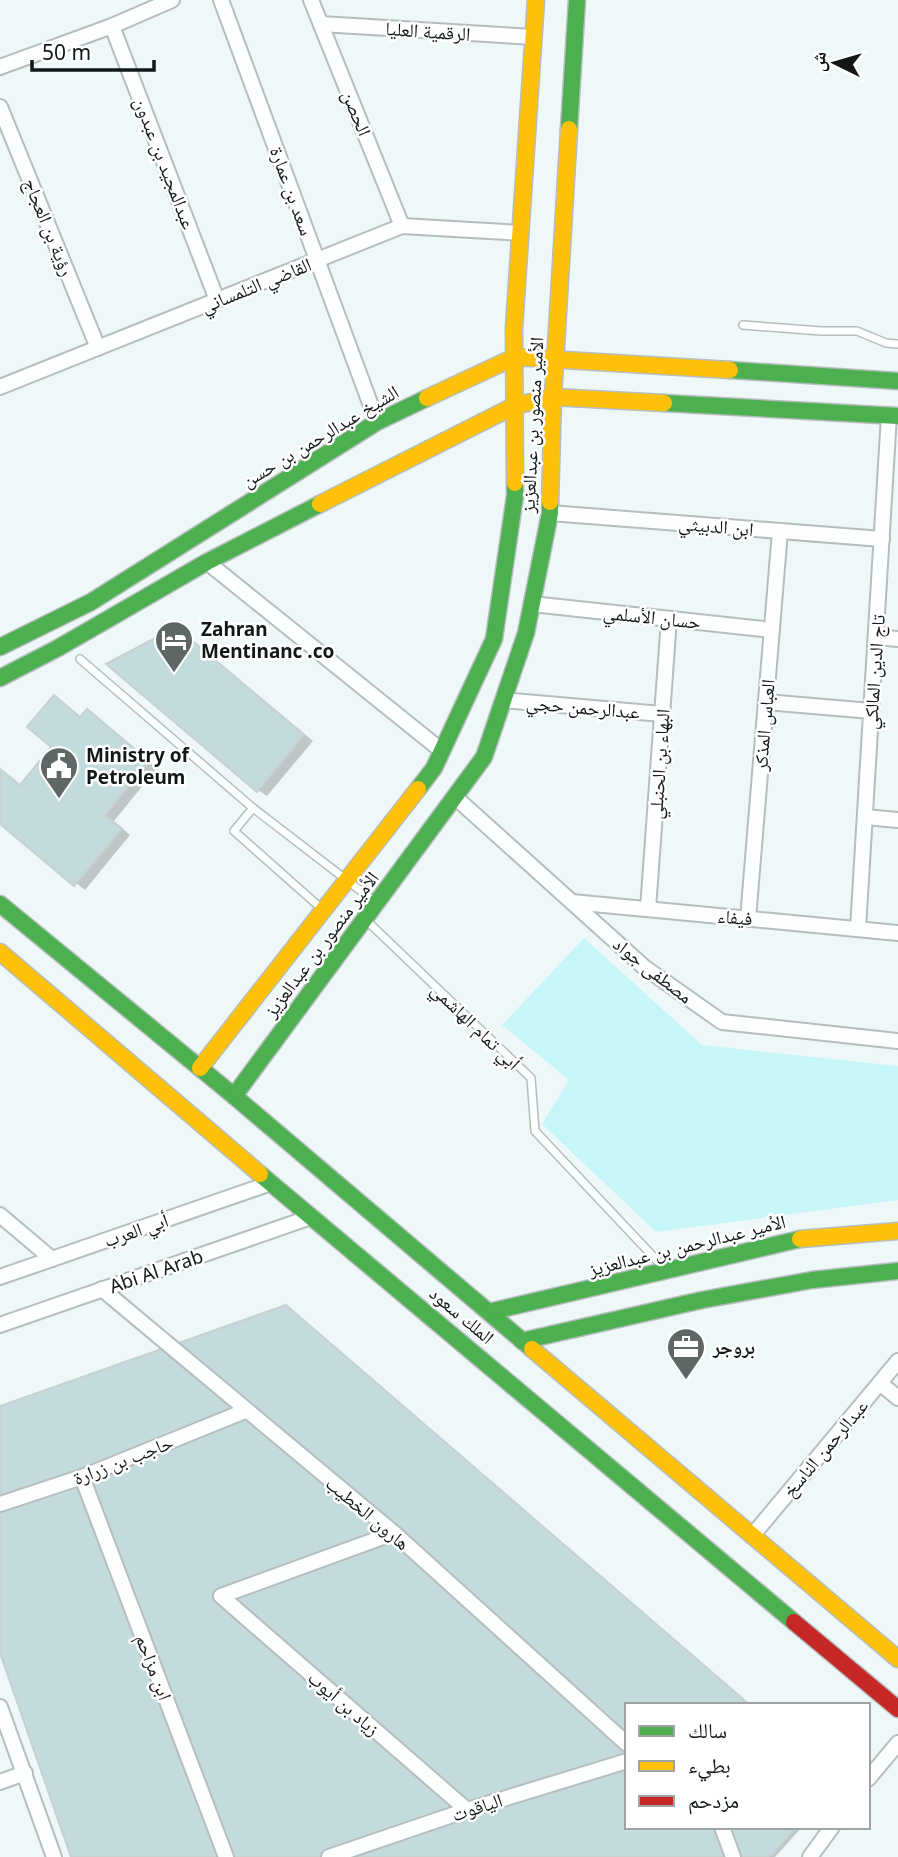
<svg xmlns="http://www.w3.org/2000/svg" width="898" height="1857" font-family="'Noto Sans','Noto Naskh Arabic',sans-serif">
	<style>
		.green { fill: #c7f6f9 }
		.shadow { fill: #0003 }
		.building { fill: #c4dbdd; stroke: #c9d0d0; stroke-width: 2 }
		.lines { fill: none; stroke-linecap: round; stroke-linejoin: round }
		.lane-casing { stroke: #b6bdbd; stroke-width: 10 }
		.street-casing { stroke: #b6bdbd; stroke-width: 18 }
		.fast-casing { stroke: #b6bdbd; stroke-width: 19 }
		.slow-casing { stroke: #b6bdbd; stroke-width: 19 }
		.jam-casing { stroke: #b6bdbd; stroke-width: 19 }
		.lane { stroke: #fdfefe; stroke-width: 7 }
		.street { stroke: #fdfefe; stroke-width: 14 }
		.fast { stroke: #4caf50; stroke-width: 16 }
		.slow { stroke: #ffc107; stroke-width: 16 }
		.jam { stroke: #c62828; stroke-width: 16 }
		.labels { text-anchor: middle; stroke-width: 5; stroke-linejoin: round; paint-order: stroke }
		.street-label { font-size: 19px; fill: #121818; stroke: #fff }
		.poi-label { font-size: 19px; font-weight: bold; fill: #121818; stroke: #fff; text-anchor: start }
	</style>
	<rect width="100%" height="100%" fill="#eff8f8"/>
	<!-- green -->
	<path class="green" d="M584,938L702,1045L898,1066V1200L656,1232L542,1124L569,1080L502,1025Z"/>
	<!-- shadow -->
	<g class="shadow">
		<path d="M176,629L186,635L313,741L267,796L258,790Z"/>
		<path d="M55,697L82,718L87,712L97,717L157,768L114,821L130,835L85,890L0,822V768L21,786L54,747Z"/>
		<path d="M0,1408L627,1705V1827H802L775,1857H73L0,1648Z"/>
	</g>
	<!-- building -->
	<g class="building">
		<path d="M176,627L304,735L257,792L106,664Z"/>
		<path d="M54,695L80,717L87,709L149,761L105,815L122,829L74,886L0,824V769L20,785L51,747L27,727Z"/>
		<path d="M286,1305L750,1705H627V1827H796L773,1854L766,1857H71L0,1653V1406Z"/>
	</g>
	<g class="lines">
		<defs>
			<g id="lane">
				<path d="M743,325L821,331H857L886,343L898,344"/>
				<path d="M80,659L253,808"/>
				<path d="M322,909L234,831L253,808L374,901"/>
				<path d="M366,920L531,1078L535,1131L664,1268"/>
			</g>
			<g id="street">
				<path d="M221,0L377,422"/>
				<path d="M311,0L402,226"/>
				<path d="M321,24L534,37"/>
				<path d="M112,26L217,300"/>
				<path d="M0,67L112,26L172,0"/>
				<path d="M0,107L98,348"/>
				<path d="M0,387L402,226L521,233"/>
				<path d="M550,513L882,539"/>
				<path d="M207,562L442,751"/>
				<path d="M532,604L772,630"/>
				<path d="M876,637L898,639"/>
				<path d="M503,700L662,714"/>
				<path d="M766,702L871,711"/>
				<path d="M455,797L644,967L722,1022L898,1041"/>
				<path d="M865,817L898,820"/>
				<path d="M572,902L898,933"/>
				<path d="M648,909L669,619"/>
				<path d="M748,919L780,531"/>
				<path d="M858,929L889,415"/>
				<path d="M0,1215L52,1259"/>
				<path d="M0,1277L271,1183"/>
				<path d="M102,1289L394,1533L627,1744"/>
				<path d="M0,1325L311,1217"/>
				<path d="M880,1383L898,1398"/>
				<path d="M82,1477L226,1857"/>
				<path d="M0,1504L82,1477L245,1411"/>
				<path d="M394,1533L221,1596L467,1810"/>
				<path d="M752,1536L898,1361"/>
				<path d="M0,1707L54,1857"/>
				<path d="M868,1779L898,1743"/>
				<path d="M0,1782L25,1773"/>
				<path d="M722,1827L733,1857"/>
				<path d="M329,1857L467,1810L627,1761"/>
				<path d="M810,1857L832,1827"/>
			</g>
			<g id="fast">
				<path d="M569,129L577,0"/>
				<path d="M730,370L898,381"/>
				<path d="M664,403L898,416"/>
				<path d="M0,647L91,602L377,422L427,398"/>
				<path d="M0,678L58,648L207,562L320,504"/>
				<path d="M418,789L434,768L494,639L515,496V483"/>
				<path d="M0,904L234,1096L532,1349"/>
				<path d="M234,1096L484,757L526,633L550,513V502"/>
				<path d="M260,1174L794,1622"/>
				<path d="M489,1312L800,1239"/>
				<path d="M522,1341L702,1300L812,1280L898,1271"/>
			</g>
			<g id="slow">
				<path d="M427,398L515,357L730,370"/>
				<path d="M515,483L514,328L536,0"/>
				<path d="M550,502L553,397L569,129"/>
				<path d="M320,504L514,406L553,397L664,403"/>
				<path d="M0,952L260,1174"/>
				<path d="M200,1068L418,789"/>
				<path d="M800,1239L898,1231"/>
				<path d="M532,1349L898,1659"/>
			</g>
			<path id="jam" d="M794,1622L898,1709"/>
		</defs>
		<!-- lane casing -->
		<use href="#lane" class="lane-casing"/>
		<!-- street casing -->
		<use href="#street" class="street-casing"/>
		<!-- fast casing -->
		<use href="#fast" class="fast-casing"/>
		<!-- slow casing -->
		<use href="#slow" class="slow-casing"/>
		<!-- jam casing -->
		<use href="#jam" class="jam-casing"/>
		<!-- lane -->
		<use href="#lane" class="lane"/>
		<!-- street -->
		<use href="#street" class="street"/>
		<!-- fast -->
		<use href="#fast" class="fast"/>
		<!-- slow -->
		<use href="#slow" class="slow"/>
		<!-- jam -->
		<use href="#jam" class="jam"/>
	</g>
	<!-- icons -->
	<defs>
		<symbol id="hotel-pin" viewBox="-11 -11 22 30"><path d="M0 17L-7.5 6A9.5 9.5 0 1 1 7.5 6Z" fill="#5f6666" stroke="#fff"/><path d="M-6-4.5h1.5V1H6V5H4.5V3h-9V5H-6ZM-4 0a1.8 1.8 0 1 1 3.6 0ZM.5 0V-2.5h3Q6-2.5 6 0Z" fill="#fff"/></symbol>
		<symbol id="civic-pin" viewBox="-11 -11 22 30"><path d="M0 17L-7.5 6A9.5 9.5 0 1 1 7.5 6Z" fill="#5f6666" stroke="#fff"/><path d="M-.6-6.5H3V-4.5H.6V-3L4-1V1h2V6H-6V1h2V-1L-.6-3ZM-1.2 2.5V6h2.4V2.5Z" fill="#fff"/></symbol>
		<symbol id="office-pin" viewBox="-11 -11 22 30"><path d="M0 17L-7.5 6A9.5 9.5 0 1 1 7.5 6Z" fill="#5f6666" stroke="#fff"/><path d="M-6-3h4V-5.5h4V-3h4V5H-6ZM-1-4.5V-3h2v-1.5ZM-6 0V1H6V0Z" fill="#fff"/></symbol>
	</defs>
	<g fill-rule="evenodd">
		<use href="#hotel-pin" x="152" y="618" width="44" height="60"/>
		<use href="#civic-pin" x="37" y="744" width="44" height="60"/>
		<use href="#office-pin" x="664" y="1325" width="44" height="60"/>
	</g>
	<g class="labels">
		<!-- street labels -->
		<g class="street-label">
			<text transform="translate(428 31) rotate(4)" y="7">الرقمية العليا</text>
			<text transform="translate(357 113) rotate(68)" y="7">الحصن</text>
			<text transform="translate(165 163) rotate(69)" y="7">عبدالمجيد بن عبدون</text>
			<text transform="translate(292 191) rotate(70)" y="7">سعد بن عمارة</text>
			<text transform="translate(49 227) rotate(68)" y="7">رؤية بن العجاج</text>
			<text transform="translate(256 285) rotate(-22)" y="7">القاضي التلمساني</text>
			<text transform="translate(532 425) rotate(-87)" y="7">الأمير منصور بن عبدالعزيز</text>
			<text transform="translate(320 436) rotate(-31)" y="7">الشيخ عبدالرحمن بن حسن</text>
			<text transform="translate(716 526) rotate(5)" y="7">ابن الدبيثي</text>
			<text transform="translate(652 617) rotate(6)" y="7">حسان الأسلمي</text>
			<text transform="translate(874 672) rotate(-86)" y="7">تاج الدين المالكي</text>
			<text transform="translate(583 707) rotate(5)" y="7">عبدالرحمن حجي</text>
			<text transform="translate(764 725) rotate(-85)" y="7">العباس المذكر</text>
			<text transform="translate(659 764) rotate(-86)" y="7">البهاء بن الحنبلي</text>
			<text transform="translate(735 917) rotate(5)" y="7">فيفاء</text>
			<text transform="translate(321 944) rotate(-53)" y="7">الأمير منصور بن عبدالعزيز</text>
			<text transform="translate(653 970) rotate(38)" y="7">مصطفى جواد</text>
			<text transform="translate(476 1026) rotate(44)" y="7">أبي تمام الهاشمي</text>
			<text transform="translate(136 1230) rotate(-19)" y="7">أبي العرب</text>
			<text transform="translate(687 1245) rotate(-14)" y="7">الأمير عبدالرحمن بن عبدالعزيز</text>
			<text transform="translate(156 1271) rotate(-19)" y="7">Abi Al Arab</text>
			<text transform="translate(462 1315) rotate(40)" y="7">الملك سعود</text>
			<text transform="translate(825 1448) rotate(-50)" y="7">عبدالرحمن الناسخ</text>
			<text transform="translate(123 1460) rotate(-21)" y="7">حاجب بن زرارة</text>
			<text transform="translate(368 1513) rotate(40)" y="7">هارون الخطيب</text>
			<text transform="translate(154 1667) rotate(69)" y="7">ابن مزاحم</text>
			<text transform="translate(344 1703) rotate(41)" y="7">زياد بن أيوب</text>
			<text transform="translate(477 1807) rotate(-18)" y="7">الياقوت</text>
		</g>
		<!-- poi labels -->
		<g class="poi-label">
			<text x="201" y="636">Zahran<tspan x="201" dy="22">Mentinanc .co</tspan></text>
			<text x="86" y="762">Ministry of<tspan x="86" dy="22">Petroleum</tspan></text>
			<text x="713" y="1354">بروجر</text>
		</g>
	</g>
	<!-- legend -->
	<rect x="625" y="1703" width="245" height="126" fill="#ffffff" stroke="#a0a3a3" stroke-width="2"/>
	<rect x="639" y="1726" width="35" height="10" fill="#4caf50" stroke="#a0a3a3" stroke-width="2"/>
	<text x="688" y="1738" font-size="21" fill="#121818">سالك</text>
	<rect x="639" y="1761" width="35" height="10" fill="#ffc107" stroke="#a0a3a3" stroke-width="2"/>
	<text x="688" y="1773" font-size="21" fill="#121818">بطيء</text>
	<rect x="639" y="1796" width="35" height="10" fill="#c62828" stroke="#a0a3a3" stroke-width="2"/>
	<text x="688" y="1808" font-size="21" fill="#121818">مزدحم</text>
	<!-- north arrow -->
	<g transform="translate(835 63) rotate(275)" stroke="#ffffff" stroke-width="5" paint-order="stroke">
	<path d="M0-5L12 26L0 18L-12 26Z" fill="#121818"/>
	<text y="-10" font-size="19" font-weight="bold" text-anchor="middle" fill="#121818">ش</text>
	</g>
	<!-- scale -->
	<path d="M32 60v10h122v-10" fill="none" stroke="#121818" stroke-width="3.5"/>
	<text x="42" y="60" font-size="21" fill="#121818" stroke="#ffffff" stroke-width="5" paint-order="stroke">50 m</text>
</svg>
